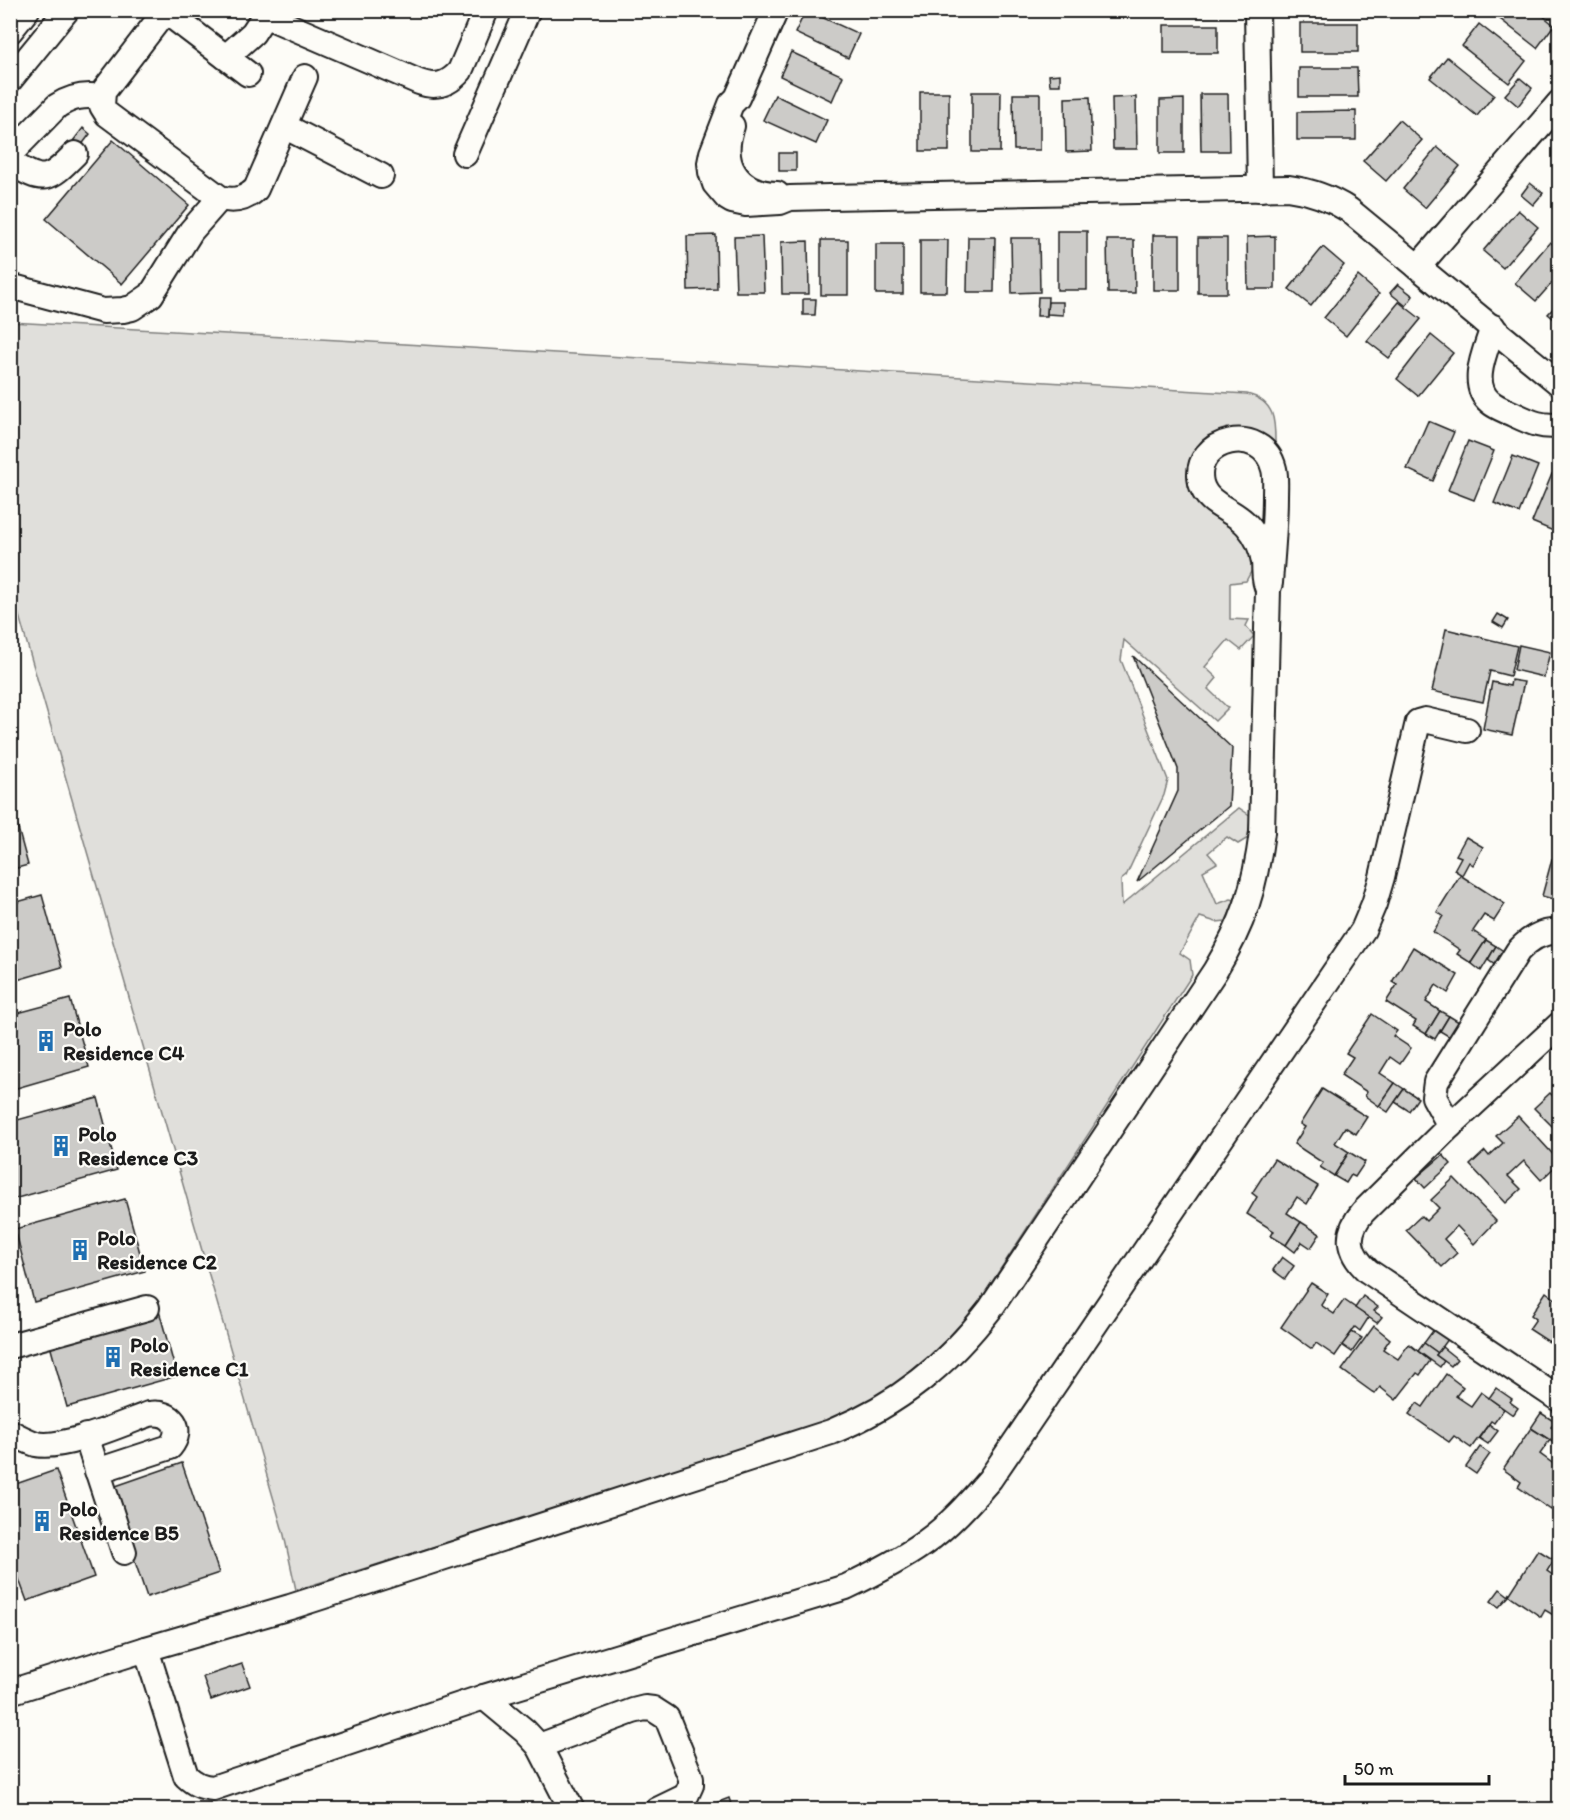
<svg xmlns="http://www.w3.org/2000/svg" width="1570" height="1820" font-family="Itim,sans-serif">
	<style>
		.green { fill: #e0dfdb; stroke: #7e7e7c; stroke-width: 1.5 }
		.building { fill: #cccbc8; stroke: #1c1c1c; stroke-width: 1.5 }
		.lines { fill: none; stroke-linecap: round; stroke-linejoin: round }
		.minor-casing { stroke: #1c1c1c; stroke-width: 28 }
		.minor { stroke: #fdfcf7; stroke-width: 24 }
		.labels { text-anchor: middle; stroke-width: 4.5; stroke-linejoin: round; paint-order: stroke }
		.poi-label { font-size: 21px; font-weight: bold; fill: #1c1c1c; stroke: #fdfcf7; text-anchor: start }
	</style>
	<rect width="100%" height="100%" fill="#fdfcf7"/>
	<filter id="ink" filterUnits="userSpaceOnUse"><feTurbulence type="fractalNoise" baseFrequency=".0167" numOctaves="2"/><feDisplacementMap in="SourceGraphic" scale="12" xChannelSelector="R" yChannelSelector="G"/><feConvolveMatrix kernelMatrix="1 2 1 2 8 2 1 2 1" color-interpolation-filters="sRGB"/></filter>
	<g filter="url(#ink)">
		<!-- green -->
		<path class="green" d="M10,322L338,340L1247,394C1278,402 1275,425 1275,451L1200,454L1228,522L1248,541L1253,568L1246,581L1230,583V619L1249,620L1246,626L1254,636L1241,650L1228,640L1205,667L1217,678L1208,689L1228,708L1215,721L1124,640L1121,660L1168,780L1164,795L1126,876L1121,880L1122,905L1239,808L1251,816L1248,838L1238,844L1227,837L1208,853L1217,863L1203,871L1217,904L1231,899L1235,900L1226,921L1216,922L1200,917L1180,953L1190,960L1192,975L975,1308L949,1341L899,1384L842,1416L782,1437L296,1590L284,1535L11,588Z"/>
		<!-- building -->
		<g class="building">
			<path d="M806,10L859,34L848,58L795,33Z"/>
			<path d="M1492,10H1536L1554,25L1537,48L1491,12Z"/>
			<rect x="1300" y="23" width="58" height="29"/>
			<path d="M1479,24L1526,61L1509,83L1462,46Z"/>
			<rect x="1164" y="25" width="54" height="28"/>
			<path d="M791,52L843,76L832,101L780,76Z"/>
			<path d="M1447,57L1494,95L1477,116L1430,78Z"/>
			<path d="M1299,68H1357L1358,97H1299Z"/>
			<path d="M1060,74V85H1050L1049,75Z"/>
			<path d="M1520,78L1532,88L1518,106L1505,95Z"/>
			<rect x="920" y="92" width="29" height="59"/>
			<path d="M972,92H1001L1000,152H972Z"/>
			<path d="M1013,94H1040V150H1014Z"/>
			<path d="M1200,94H1228L1229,151H1201Z"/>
			<path d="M775,95L827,120L816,144L763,120Z"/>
			<path d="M1090,97L1092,151L1066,152L1065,98Z"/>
			<path d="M1136,97L1137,149H1113L1112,98Z"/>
			<path d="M1184,99V153H1160V100Z"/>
			<path d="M1356,111V140H1297V112Z"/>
			<path d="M1399,120L1422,140L1386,181L1363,161Z"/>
			<path d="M83,128L90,134L81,146L73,141Z"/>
			<path d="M113,140L189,205L122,284L46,219Z"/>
			<path d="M1437,147L1460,166L1425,208L1403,189Z"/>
			<rect x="779" y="153" width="17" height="18"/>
			<path d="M1530,183L1543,193L1533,205L1521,195Z"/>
			<path d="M1518,210L1538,227L1503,268L1483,251Z"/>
			<rect x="1057" y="231" width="30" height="59"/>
			<path d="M716,235L717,289L688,290L687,236Z"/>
			<rect x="1153" y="235" width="27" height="55"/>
			<path d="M762,236L764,292H736L734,237Z"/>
			<path d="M1275,236V289H1248L1247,237Z"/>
			<path d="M968,237H995L994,292H967Z"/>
			<path d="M1011,238H1039L1040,292L1012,293Z"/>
			<rect x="1198" y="238" width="29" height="55"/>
			<rect x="821" y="240" width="27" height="55"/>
			<path d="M920,240H948L947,292H920Z"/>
			<path d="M1107,240H1134L1135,293H1108Z"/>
			<path d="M808,241L809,294H782L781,242Z"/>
			<path d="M1550,242L1560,250V274L1536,301L1515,283Z"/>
			<rect x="876" y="244" width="27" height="50"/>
			<path d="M1323,247L1344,265L1311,306L1289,289Z"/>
			<path d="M1358,276L1379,294L1346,336L1324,318Z"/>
			<path d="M1398,284L1413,296L1406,306L1390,293Z"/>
			<path d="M1038,297H1048L1047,316H1037Z"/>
			<path d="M803,299H816L815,315H803Z"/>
			<path d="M1560,301V324L1548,314Z"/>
			<path d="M1048,302H1063V315L1047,314Z"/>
			<path d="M1399,302L1421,319L1389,358L1367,341Z"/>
			<path d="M1431,335L1453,353L1418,396L1397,379Z"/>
			<path d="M1428,421L1454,432L1433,481L1407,469Z"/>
			<path d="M1468,441L1494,451L1474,500L1448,490Z"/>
			<path d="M1513,456L1538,466L1519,513L1494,503Z"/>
			<path d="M1552,474L1560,477L1558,533L1532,522Z"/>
			<path d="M1498,614L1508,620L1503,628L1493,622Z"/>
			<path d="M1446,629L1517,646L1510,676L1490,671L1483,702L1432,691Z"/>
			<path d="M1519,645L1550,652L1544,677L1514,670Z"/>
			<path d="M1133,656L1232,748L1229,806L1137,882L1178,791V769Z"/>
			<path d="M1511,680L1524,682L1512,735L1483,729L1492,682L1510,686Z"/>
			<path d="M10,799L28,865L10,870Z"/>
			<path d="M1466,837L1483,847L1473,865L1469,862L1462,875L1454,870L1461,857L1456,855Z"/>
			<path d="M1552,859L1560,861V901L1542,896Z"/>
			<path d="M1460,875L1505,904L1494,921L1484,915L1473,931L1486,940L1471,963L1457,954L1460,950L1433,932L1443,916L1437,912Z"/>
			<path d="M42,895L62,967L10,982V904Z"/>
			<path d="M1486,940L1496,946L1481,971L1471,963Z"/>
			<path d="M1496,946L1508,954L1499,968L1488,960Z"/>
			<path d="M1413,947L1458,975L1448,993L1436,985L1426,1002L1440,1011L1426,1034L1413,1026L1416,1021L1386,1002L1397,985L1392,982Z"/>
			<path d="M70,999L89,1067L10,1090V1015Z"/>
			<path d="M1440,1011L1449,1016L1435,1039L1426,1034Z"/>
			<path d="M1372,1014L1397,1031L1393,1036L1411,1048L1400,1064L1390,1057L1380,1073L1395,1083L1379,1106L1365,1096L1367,1092L1341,1075L1353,1057L1346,1053Z"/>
			<path d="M1449,1016L1464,1025L1455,1040L1440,1031Z"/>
			<path d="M1395,1083L1404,1089L1388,1112L1379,1106Z"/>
			<path d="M1322,1089L1367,1117L1356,1134L1345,1127L1335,1143L1349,1152L1334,1176L1320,1167L1323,1163L1294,1144L1305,1127L1300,1124Z"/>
			<path d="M1404,1089L1418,1098L1409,1111L1395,1102Z"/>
			<path d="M1550,1093L1555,1098L1560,1094V1134L1534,1108Z"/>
			<path d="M98,1098L117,1170L10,1200V1122Z"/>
			<path d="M1518,1116L1560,1162L1541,1180L1524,1161L1508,1176L1521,1189L1506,1203L1470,1165L1485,1151L1489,1156L1503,1143L1496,1136Z"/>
			<path d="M1349,1152L1365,1162L1355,1177L1351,1175L1346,1183L1334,1176Z"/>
			<path d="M1443,1155L1451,1164L1425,1188L1416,1178Z"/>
			<path d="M1274,1159L1318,1186L1307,1204L1297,1197L1287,1213L1301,1222L1286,1245L1271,1236L1274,1231L1247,1214L1257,1197L1252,1193Z"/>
			<path d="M1454,1178L1496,1221L1474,1244L1457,1226L1444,1239L1457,1253L1442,1267L1406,1230L1421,1216L1426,1221L1439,1208L1431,1200Z"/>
			<path d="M125,1199L145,1271L34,1302L15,1229Z"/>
			<path d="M1301,1222L1320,1234L1311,1248L1302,1242L1295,1252L1286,1245Z"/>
			<path d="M1282,1257L1294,1266L1285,1279L1273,1270Z"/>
			<path d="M1311,1283L1328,1294L1321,1305L1334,1314L1344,1300L1369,1317L1360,1331L1355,1327L1335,1356L1316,1343L1312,1349L1281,1327Z"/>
			<path d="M1546,1292L1557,1300L1560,1296V1335L1555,1332L1549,1342L1529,1329L1536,1319L1531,1315Z"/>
			<path d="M1363,1296L1378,1307L1374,1311L1382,1317L1377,1323L1355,1308Z"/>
			<path d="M158,1307L177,1376L67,1407L48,1338Z"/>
			<path d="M1374,1326L1390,1339L1383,1349L1398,1359L1409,1344L1430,1361L1420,1375L1417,1373L1396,1400L1380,1387L1375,1394L1342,1370Z"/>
			<path d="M1435,1328L1449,1338L1438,1353L1424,1343Z"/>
			<path d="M1352,1332L1362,1338L1352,1352L1342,1345Z"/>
			<path d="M1424,1343L1438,1353L1436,1355L1444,1361L1440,1367L1418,1351Z"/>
			<path d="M1442,1347L1457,1359L1451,1366L1436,1355Z"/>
			<path d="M1446,1374L1463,1387L1456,1396L1471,1406L1481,1392L1504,1409L1494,1423L1491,1421L1471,1448L1454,1436L1449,1442L1409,1414L1417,1403L1423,1407Z"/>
			<path d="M1496,1388L1512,1399L1510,1402L1518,1408L1513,1415L1489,1398Z"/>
			<path d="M1541,1413L1555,1422L1551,1427L1560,1433V1447L1531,1428Z"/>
			<path d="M1489,1424L1498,1431L1488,1444L1479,1438Z"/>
			<path d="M1531,1428L1550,1440L1540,1454L1555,1465L1560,1458V1496L1551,1510L1518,1487L1521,1482L1503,1469Z"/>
			<path d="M1480,1447L1490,1454L1476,1474L1466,1467Z"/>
			<path d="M182,1463L219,1573L147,1597L110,1488Z"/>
			<path d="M56,1470L94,1577L27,1601L10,1555V1486Z"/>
			<path d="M1538,1550L1554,1560L1547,1571L1560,1580V1619L1545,1610L1541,1617L1509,1595Z"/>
			<path d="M1500,1589L1509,1596L1499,1607L1491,1601Z"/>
			<path d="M242,1664L250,1686L211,1700L203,1677Z"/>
			<path d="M729,1798L733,1810H698Z"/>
		</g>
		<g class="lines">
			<defs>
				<g id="minor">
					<path d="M166,10L103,92L102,106L107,114L220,198C235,202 246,199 256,189L305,77"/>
					<path d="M776,10L737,98L731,104L712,153L710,163L711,172L715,184L727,198L732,201L746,204L780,202L790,198L829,197L1288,188C1311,191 1329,197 1349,210L1560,384"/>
					<path d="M1257,10L1260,189"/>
					<path d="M165,11L248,74"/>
					<path d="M266,16L419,82C435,88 448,85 460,71L486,10"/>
					<path d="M10,31L27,10"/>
					<path d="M226,57L253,33L268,10"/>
					<path d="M10,80L67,10"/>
					<path d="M284,126L381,176"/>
					<path d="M732,126C719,163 736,193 777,194"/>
					<path d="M10,154L57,106C71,97 84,94 101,97"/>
					<path d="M465,154L528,10"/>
					<path d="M10,162C44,184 48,181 75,154"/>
					<path d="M1418,267L1560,102"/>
					<path d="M10,286L103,311L123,310L132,308L151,295L191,231L220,198"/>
					<path d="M1493,327C1487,348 1468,384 1490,402C1497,408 1507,411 1515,415C1530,422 1542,428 1560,425"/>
					<path d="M1560,1024L1450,1126L1363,1212C1345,1233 1347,1252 1368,1271L1560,1400"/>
					<path d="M1450,1126L1434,1097L1436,1082L1518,951C1529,939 1542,930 1560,932"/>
					<path d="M10,1346L147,1308"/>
					<path d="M10,1432C19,1437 27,1441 36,1444C63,1450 122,1424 149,1414C172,1410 185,1429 170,1447L97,1471"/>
					<path d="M86,1436L124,1552"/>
					<path d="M146,1649L186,1776C195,1784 201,1787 213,1788L484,1697L846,1587C873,1574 899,1561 923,1544C949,1526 970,1502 990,1479L1363,930L1374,904L1382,877L1418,722L1425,720L1467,730"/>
					<path d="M10,1692L146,1649L290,1607L831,1432C899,1404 947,1365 991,1308L1215,971C1244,923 1255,888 1262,832L1268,589L1270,583C1272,554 1275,525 1275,496C1275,487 1276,477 1274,469C1263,422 1191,438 1201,483C1207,506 1233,509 1247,525C1256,535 1262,548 1264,562C1265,571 1263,580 1268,589"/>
					<path d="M484,1697L525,1731L539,1746L572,1810"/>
					<path d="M539,1746L633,1711L645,1708L653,1709L667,1718L691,1778V1785L686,1796L657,1810"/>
				</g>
			</defs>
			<!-- minor casing -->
			<use href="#minor" class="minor-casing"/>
			<!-- minor -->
			<use href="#minor" class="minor"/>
		</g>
	</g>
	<!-- icons -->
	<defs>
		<symbol id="building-bare" viewBox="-9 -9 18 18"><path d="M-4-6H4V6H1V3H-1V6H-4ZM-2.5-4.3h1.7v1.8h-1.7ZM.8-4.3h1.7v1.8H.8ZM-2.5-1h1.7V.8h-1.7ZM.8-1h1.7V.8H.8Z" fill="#1f6fb2" stroke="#fdfcf7" stroke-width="2.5" paint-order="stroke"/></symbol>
	</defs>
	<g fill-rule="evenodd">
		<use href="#building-bare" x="31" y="1026" width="30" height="30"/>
		<use href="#building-bare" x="46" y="1131" width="30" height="30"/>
		<use href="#building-bare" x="65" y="1235" width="30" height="30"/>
		<use href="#building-bare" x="98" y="1342" width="30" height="30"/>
		<use href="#building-bare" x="27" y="1506" width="30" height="30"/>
	</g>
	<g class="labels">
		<!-- poi labels -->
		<g class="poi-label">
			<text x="63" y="1036">Polo<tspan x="63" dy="24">Residence C4</tspan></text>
			<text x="78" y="1141">Polo<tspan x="78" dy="24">Residence C3</tspan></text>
			<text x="97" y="1245">Polo<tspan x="97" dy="24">Residence C2</tspan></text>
			<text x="130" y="1352">Polo<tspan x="130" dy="24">Residence C1</tspan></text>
			<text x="59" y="1516">Polo<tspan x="59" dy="24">Residence B5</tspan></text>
		</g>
	</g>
	<!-- margin -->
	<rect width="1570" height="1820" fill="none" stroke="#fdfcf7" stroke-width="36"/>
	<rect x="18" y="18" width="1534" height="1784" fill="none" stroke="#1c1c1c" stroke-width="2" filter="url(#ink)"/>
	<!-- scale -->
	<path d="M1345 1775v9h144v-9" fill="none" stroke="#1c1c1c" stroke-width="3"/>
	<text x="1354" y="1775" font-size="18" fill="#1c1c1c" stroke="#fdfcf7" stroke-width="4.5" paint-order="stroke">50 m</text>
</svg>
